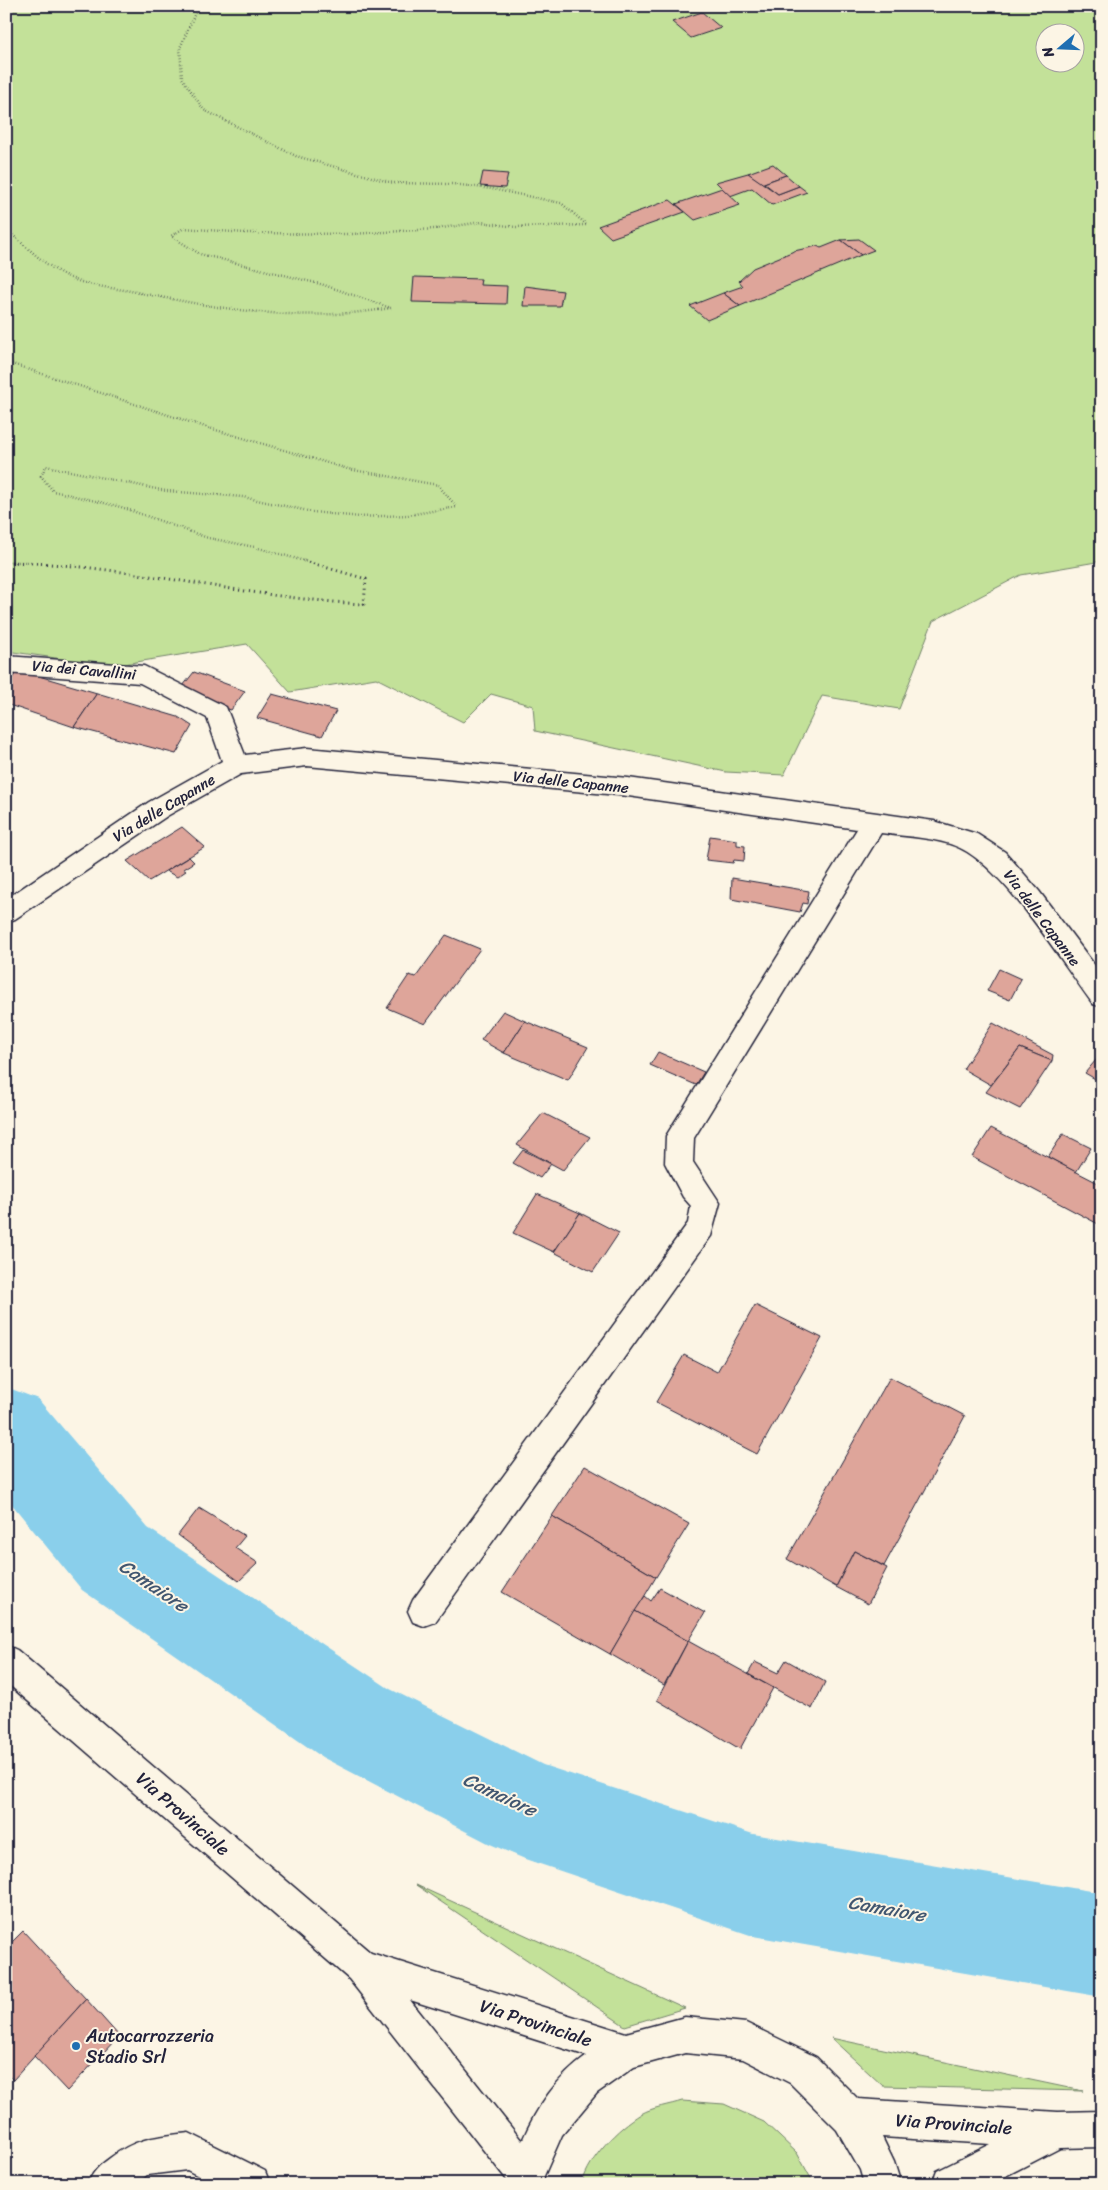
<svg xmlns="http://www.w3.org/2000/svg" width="1108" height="2190" font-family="Sriracha,sans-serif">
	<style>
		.green { fill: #c3e199; stroke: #72826a; fill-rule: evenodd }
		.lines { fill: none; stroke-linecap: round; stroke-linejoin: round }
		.river { fill: #8acfeb; fill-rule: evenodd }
		.building { fill: #dea59a; stroke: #22223b }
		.minor-casing { stroke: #22223b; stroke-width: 3 }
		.secondary-casing { stroke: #22223b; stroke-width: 3 }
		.path-far1 { stroke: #22223b; stroke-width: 2.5; stroke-dasharray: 0.5 2.5; stroke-linecap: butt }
		.path { stroke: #22223b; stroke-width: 3; stroke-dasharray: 1 4; stroke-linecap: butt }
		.minor { fill: #fcf5e5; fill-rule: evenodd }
		.secondary { fill: #fcf5e5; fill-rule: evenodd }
		.poi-dot { fill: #1f6fb2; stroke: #fcf5e5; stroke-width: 2 }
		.labels { text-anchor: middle; stroke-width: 4; stroke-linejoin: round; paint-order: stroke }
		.street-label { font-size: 15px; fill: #22223b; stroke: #fcf5e5 }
		.near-street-label { font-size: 18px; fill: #22223b; stroke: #fcf5e5 }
		.near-poi-label { font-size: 18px; fill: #22223b; stroke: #fcf5e5; text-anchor: start }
		.near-water-label { font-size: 19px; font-style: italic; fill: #415670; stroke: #fcf5e5 }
	</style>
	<rect width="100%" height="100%" fill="#fcf5e5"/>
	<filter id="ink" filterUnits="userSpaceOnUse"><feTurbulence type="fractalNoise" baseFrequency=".02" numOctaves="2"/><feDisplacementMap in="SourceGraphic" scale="10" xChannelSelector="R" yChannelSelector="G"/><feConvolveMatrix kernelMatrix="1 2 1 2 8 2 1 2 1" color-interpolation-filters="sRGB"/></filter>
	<g filter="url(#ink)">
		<!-- green -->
		<g class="green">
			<path d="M6,6H1102V561L1021,575L933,621L899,709L822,696L784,775L726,772L535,731L533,706L491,694L463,722L376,678L290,692L247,644L112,666L6,651ZM1046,32H1076V62H1046Z"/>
			<path d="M416,1885L685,2008L625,2026Z"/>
			<path d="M831,2038L1083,2091L883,2086Z"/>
			<path d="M682,2101L724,2104L764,2122L797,2153L814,2184H582C589,2157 618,2128 641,2114C653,2107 670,2105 682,2101Z"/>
		</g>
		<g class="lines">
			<!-- river -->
			<path class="river" d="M6,1387L38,1399L148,1528L390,1689L543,1765L753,1834L1102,1893V1997L753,1936L525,1859L490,1844L322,1757L82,1590L6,1497Z"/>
		</g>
		<!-- building -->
		<g class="building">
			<path d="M702,12L721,28L691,38L672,22Z"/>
			<path d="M773,164L786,175L761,184L748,173Z"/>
			<path d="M483,172L508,174L505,188L480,186Z"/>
			<path d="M748,173L778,194L799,186L807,192L772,205L752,188L730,196L716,182Z"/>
			<path d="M786,175L799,186L778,194L764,183Z"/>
			<path d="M722,188L740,205L695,220L676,204Z"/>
			<path d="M670,200L685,212L611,238L598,226Z"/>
			<path d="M859,239L874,250L861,255L841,240Z"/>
			<path d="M841,240L861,255L740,306L723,293L743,286L739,281L753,268L794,251L817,246L821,248Z"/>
			<path d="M414,277L481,279L480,285L507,286L506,304L412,302Z"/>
			<path d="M525,286L563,291L560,306H523Z"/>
			<path d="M723,293L740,306L707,320L690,306Z"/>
			<path d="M18,670L97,693L74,727L6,704V687Z"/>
			<path d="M194,672L245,691L231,710L179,691Z"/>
			<path d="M97,693L178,717L192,726L176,754L74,727Z"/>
			<path d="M272,694L336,711L322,736L257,718Z"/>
			<path d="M182,827L205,847L149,881L127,861Z"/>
			<path d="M710,836L737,840V845L745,846L744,861L734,860L733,863L706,860Z"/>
			<path d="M189,857L194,862L183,869L186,871L177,877L166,871Z"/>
			<path d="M732,878L809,891L807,904L803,903L800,912L731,899Z"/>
			<path d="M446,935L480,949L425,1024L387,1008L409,975L416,977Z"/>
			<path d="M999,969L1021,979L1010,1000L987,991Z"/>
			<path d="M503,1011L525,1021L504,1053L481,1040Z"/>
			<path d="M525,1021L588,1047L568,1080L504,1053Z"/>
			<path d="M993,1023L1053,1055L1052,1061L1020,1048L991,1085L963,1069Z"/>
			<path d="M1020,1048L1052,1061L1020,1109L986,1092Z"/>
			<path d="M658,1052L704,1072L696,1085L650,1065Z"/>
			<path d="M1102,1053V1083L1085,1073Z"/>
			<path d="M543,1113L590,1137L563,1170L517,1145Z"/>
			<path d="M991,1128L1102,1185V1226L972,1157Z"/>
			<path d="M1063,1134L1091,1148L1076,1172L1048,1157Z"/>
			<path d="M523,1150L551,1164L540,1178L513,1163Z"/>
			<path d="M537,1194L580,1213L554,1252L513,1233Z"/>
			<path d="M580,1213L619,1233L593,1272L554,1252Z"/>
			<path d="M755,1305L822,1338L757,1454L656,1402L684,1355L717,1372Z"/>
			<path d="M890,1377L965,1416L884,1566L854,1551L836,1587L787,1559Z"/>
			<path d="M585,1466L689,1524L656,1577L552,1516Z"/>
			<path d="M199,1508L245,1536L235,1548L258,1563L239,1581L178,1535Z"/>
			<path d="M552,1516L656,1577L610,1654L502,1592Z"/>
			<path d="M854,1551L887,1568L868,1604L836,1587Z"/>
			<path d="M660,1588L705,1613L688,1641L635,1611L645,1596L651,1601Z"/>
			<path d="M635,1611L688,1641L664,1685L610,1654Z"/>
			<path d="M688,1641L773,1688L740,1749L657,1700Z"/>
			<path d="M786,1660L825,1682L812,1709L748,1674L755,1662L778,1673Z"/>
			<path d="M23,1931L86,1999L13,2080L6,2073V1948Z"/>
			<path d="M86,1999L119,2036L67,2091L34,2056Z"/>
		</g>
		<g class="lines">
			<defs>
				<g id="minor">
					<path d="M6,656L144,666L226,707L245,755L307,748L628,778L934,821L977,834L1005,852L1039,891L1102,975V1007L1093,1004C1061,961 1006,870 960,848C936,837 907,837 881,833L694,1138L693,1162L720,1203L711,1236L435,1622L424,1626L413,1622L408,1611L413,1600L688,1223L691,1206L683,1197L665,1163L666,1136L857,829L628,796L307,766L241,774L167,816L15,919L6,922V899L149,802L222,761L207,718L140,683L6,673Z"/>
					<path d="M189,2133L265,2171L270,2184H214L187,2170L147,2175L136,2184H88C93,2171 99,2166 110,2158C138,2137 155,2137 189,2133Z"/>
				</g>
				<path id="secondary" d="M6,1645L17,1650L371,1953L626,2033L685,2017L746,2023L816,2057L858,2099L1058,2112L1102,2111V2147L1060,2148L990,2184H932L937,2171L991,2144L882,2137L894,2162L901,2184H864L860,2170L837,2130L790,2083L743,2059L685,2053L634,2067L597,2093L562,2135L544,2176V2184H507V2180L349,1979L6,1682ZM410,2000L587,2056C556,2078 537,2107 522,2141Z"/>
			</defs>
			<!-- minor casing -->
			<use href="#minor" class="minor-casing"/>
			<!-- secondary casing -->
			<use href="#secondary" class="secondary-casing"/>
			<!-- path-far1 -->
			<g class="path-far1">
				<path d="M6,229C27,247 47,268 73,279C92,287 115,288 136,292C224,310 301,323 391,308L324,285L200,254L171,236L184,228L245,233L351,234L435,229L482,222L515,227L587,225L561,203L492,189L452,184L393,183L296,156L204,110L182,78L180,48L198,6"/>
				<path d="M6,362L199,425L348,469L438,485L457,507L408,515L360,517L313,512L243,497L166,491L46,466L41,476L53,491L121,507L208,538L255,547L308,562"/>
				<path d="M6,562H31"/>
			</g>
			<!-- path -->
			<path class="path" d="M6,562C127,564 243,598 364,604L366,579L304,561"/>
			<!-- minor -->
			<use href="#minor" class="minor"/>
			<!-- secondary -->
			<use href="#secondary" class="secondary"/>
		</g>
	</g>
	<!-- markers -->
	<circle class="poi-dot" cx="76" cy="2046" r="5"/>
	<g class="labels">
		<!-- street labels -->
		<g class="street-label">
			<text transform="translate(84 670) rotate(5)" y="5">Via dei Cavallini</text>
			<text transform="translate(571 782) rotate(6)" y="5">Via delle Capanne</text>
			<text transform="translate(164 808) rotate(-31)" y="5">Via delle Capanne</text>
			<text transform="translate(1042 918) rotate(53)" y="5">Via delle Capanne</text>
		</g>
		<!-- near-street labels -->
		<g class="near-street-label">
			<text transform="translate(183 1814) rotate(41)" y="6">Via Provinciale</text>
			<text transform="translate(536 2023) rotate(18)" y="6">Via Provinciale</text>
			<text transform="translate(954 2124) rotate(4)" y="6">Via Provinciale</text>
		</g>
		<!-- near-poi labels -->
		<g class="near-poi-label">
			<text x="86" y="2042">Autocarrozzeria<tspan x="86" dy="21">Stadio Srl</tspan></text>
		</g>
		<!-- near-water labels -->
		<g class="near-water-label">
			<text transform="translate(154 1585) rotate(34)" y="7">Camaiore</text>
			<text transform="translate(500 1794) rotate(25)" y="7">Camaiore</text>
			<text transform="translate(887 1908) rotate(10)" y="7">Camaiore</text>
		</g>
	</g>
	<!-- margin -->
	<rect width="1108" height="2190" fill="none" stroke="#fcf5e5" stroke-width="25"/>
	<rect x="12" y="12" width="1083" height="2165" fill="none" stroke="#22223b" stroke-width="2" filter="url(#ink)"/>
	<!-- north arrow -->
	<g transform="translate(1060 48) rotate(251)"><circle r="24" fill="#fcf5e5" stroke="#a5a1a1"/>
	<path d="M0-4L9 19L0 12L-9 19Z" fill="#1f6fb2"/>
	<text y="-8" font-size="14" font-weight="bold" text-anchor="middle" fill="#22223b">N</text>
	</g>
</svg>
